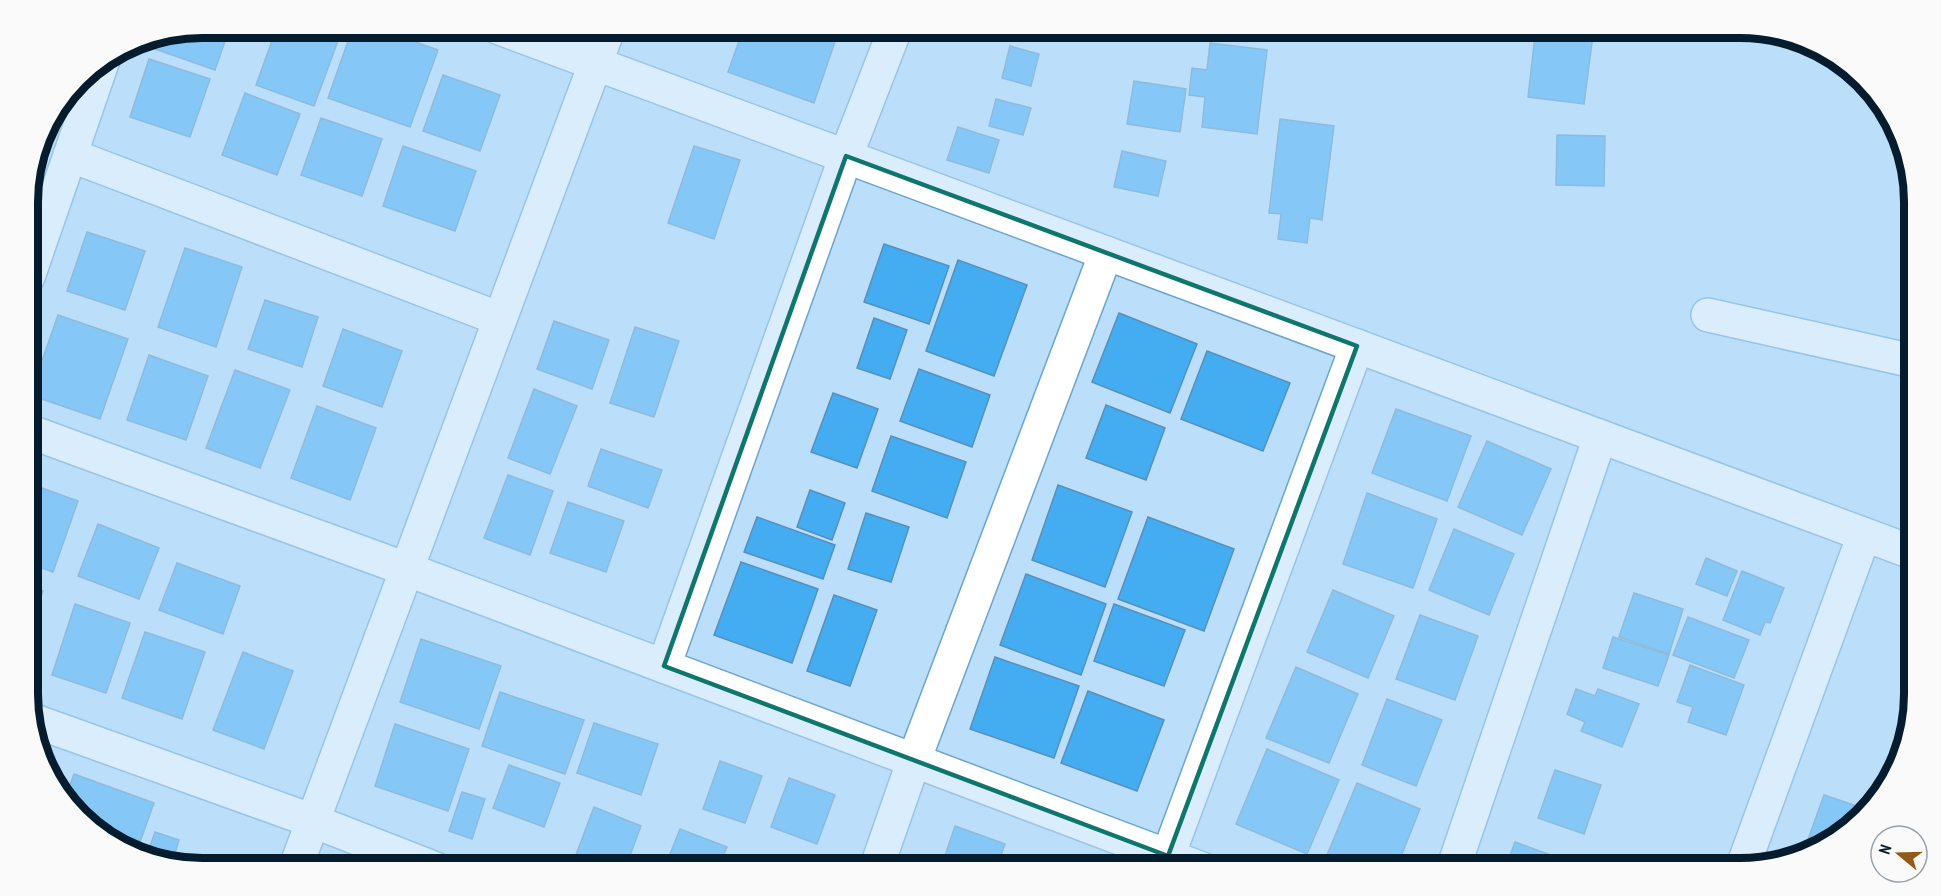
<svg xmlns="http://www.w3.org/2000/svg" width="1941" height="896" font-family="'PT Sans Narrow',sans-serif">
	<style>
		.building { fill: #44acf1; stroke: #5690bc; stroke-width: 1.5 }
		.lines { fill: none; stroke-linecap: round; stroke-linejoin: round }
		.minor-casing { stroke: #6aa5d1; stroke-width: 36 }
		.minor { stroke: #fff; stroke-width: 33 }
		.marked { fill: none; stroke: #0f766e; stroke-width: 4.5; stroke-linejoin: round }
		.rim { fill: none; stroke: #041c2d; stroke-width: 8 }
	</style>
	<rect width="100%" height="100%" fill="#bbdefa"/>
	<!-- building -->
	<g class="building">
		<path d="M202,27H230L215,70L155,49L160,35Z"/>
		<path d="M277,27H343L314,106L256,85Z"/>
		<path d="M353,27H373L438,50L410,127L328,98Z"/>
		<path d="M744,27H840L814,103L728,72Z"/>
		<path d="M1536,27H1594L1584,104L1528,97Z"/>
		<path d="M1210,43L1267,50L1257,134L1202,127L1205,97L1189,95L1192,68L1207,70Z"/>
		<path d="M1010,46L1039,54L1031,86L1002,78Z"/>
		<path d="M149,59L210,79L190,137L130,117Z"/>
		<path d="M443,75L500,95L480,151L423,131Z"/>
		<path d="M1134,81L1186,89L1180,132L1127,124Z"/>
		<path d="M245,93L300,114L277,175L222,155Z"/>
		<path d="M996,99L1031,108L1023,135L989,126Z"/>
		<path d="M321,118L382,139L362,196L301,175Z"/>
		<path d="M1280,119L1334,126L1322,220L1310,218L1307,243L1278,239L1281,214L1269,213Z"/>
		<path d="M958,127L999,140L989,173L947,160Z"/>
		<path d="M1557,135L1605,136L1604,186L1556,185Z"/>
		<path d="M403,146L476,171L455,231L383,206Z"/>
		<path d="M694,146L740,160L714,239L668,223Z"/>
		<path d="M1122,151L1166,161L1158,196L1114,187Z"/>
		<path d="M87,232L145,251L125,310L67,291Z"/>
		<path d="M884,244L949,266L929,324L864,302Z"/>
		<path d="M185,248L242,267L216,347L158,327Z"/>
		<path d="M958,260L1027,285L994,376L926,351Z"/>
		<path d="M265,300L318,317L302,367L248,349Z"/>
		<path d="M1119,313L1197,344L1170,413L1092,382Z"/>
		<path d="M58,315L128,339L100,419L30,395Z"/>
		<path d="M874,318L907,330L890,379L857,368Z"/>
		<path d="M554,321L609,340L592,389L537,369Z"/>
		<path d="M635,327L679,341L654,417L610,403Z"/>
		<path d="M343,329L402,351L382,407L323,386Z"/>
		<path d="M1207,351L1290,383L1263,451L1181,419Z"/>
		<path d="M149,355L208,376L186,440L127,420Z"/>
		<path d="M919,369L990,395L972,447L900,421Z"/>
		<path d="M235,370L290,390L260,468L206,448Z"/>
		<path d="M534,389L577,406L550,474L508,458Z"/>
		<path d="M833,393L878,409L857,468L811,452Z"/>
		<path d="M1106,405L1165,428L1146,480L1086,458Z"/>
		<path d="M317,406L376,428L350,500L291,478Z"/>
		<path d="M1396,409L1471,436L1447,501L1372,473Z"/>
		<path d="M891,436L966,462L947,518L872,491Z"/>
		<path d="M1487,441L1551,469L1522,535L1458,507Z"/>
		<path d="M601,449L662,470L648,508L588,486Z"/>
		<path d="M508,475L553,491L530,555L484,538Z"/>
		<path d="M28,483L78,501L53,572L28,563Z"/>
		<path d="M1058,485L1132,512L1105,587L1032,560Z"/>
		<path d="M810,490L845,503L832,540L797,527Z"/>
		<path d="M1367,493L1437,519L1413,588L1343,564Z"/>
		<path d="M568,502L624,521L606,572L550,553Z"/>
		<path d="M866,513L909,527L891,582L848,569Z"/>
		<path d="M757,517L835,545L823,579L744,552Z"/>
		<path d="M1148,517L1234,549L1204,631L1118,599Z"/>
		<path d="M98,524L159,548L139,599L78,576Z"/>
		<path d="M1454,529L1514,554L1489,615L1429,590Z"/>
		<path d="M1706,558L1737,571L1727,596L1696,584Z"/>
		<path d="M741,562L818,589L792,663L714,635Z"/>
		<path d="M177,563L240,586L223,634L159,610Z"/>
		<path d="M1742,571L1784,588L1770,623L1765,622L1760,635L1723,620Z"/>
		<path d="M1026,574L1106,604L1081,675L1000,645Z"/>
		<path d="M28,586L43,591L28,631Z"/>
		<path d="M1333,590L1394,616L1368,678L1307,652Z"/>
		<path d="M1634,593L1683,609L1669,654L1619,637Z"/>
		<path d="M834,595L877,610L850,686L807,671Z"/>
		<path d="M75,604L130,623L106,693L52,675Z"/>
		<path d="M1114,604L1185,630L1164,686L1094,661Z"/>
		<path d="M1420,615L1478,636L1455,700L1396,679Z"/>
		<path d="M1688,617L1749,640L1734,678L1673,655Z"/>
		<path d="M145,632L205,652L182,719L122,698Z"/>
		<path d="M1613,637L1669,655L1658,686L1603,668Z"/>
		<path d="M421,639L501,666L479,729L400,702Z"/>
		<path d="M243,652L293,671L264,749L213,730Z"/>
		<path d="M995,657L1079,686L1054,758L970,729Z"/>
		<path d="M1690,665L1744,685L1726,735L1688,722L1693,707L1677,702Z"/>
		<path d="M1296,667L1358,694L1329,763L1266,738Z"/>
		<path d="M1576,689L1595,696L1598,689L1639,704L1622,747L1581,731L1585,722L1567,714Z"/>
		<path d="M1088,691L1164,720L1137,791L1061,763Z"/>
		<path d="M500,692L584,720L565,774L482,746Z"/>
		<path d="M1387,699L1442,720L1416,786L1362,765Z"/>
		<path d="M594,723L658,744L641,795L577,773Z"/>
		<path d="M395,724L469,749L448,811L375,786Z"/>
		<path d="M1267,749L1339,780L1307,854L1236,824Z"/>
		<path d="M720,761L762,776L745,823L703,809Z"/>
		<path d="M509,765L560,783L544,827L493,808Z"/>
		<path d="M1555,770L1601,785L1584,834L1538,818Z"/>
		<path d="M74,774L154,803L135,856L64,801Z"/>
		<path d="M789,778L835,795L817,844L771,827Z"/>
		<path d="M1357,783L1420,809L1396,869H1362L1327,855Z"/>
		<path d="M462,792L485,799L472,839L449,831Z"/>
		<path d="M1824,795L1860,807L1858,814L1837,839L1813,847L1806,845Z"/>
		<path d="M594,807L641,826L625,869L571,868Z"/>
		<path d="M955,826L1005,844L996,869H981L945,856Z"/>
		<path d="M680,829L727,847L718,869H664Z"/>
		<path d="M155,832L179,840L172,863L146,858Z"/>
		<path d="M1515,842L1589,869H1505Z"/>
		<path d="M740,856L776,869H736Z"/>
	</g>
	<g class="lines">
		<defs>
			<g id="minor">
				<path d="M497,27L1914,553"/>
				<path d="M70,155L500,319"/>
				<path d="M28,277L103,60"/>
				<path d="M1708,315L1913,361"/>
				<path d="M28,431L406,569L1202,869"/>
				<path d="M664,666L846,156L896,27"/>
				<path d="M29,719L313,821L436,869"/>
				<path d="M1168,856L1357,346"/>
				<path d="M295,869L609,27"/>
				<path d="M876,869L914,760L1106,253"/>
				<path d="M1453,869L1600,437"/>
				<path d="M1742,869L1864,535"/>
			</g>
		</defs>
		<!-- minor casing -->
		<use href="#minor" class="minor-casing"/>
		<!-- minor -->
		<use href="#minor" class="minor"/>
	</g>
	<!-- marked area -->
	<path d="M0 0H1941V896H0ZM846,156L1357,346L1168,856L664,666Z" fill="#bbdefa" fill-opacity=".55" fill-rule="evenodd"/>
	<path class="marked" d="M846,156L1357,346L1168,856L664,666Z"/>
	<!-- crop -->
	<path d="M0 0H1941V896H0ZM202 38H1740A164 164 0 0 1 1904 202V694A164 164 0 0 1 1740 858H202A164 164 0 0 1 38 694V202A164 164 0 0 1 202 38Z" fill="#fafafa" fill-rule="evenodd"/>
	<path class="rim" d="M202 38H1740A164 164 0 0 1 1904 202V694A164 164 0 0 1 1740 858H202A164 164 0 0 1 38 694V202A164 164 0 0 1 202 38Z"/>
	<!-- north arrow -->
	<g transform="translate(1899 854) rotate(289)"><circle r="28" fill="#fafafa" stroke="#98a1a8" stroke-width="1.5"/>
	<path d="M0-4.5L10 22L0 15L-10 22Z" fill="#945919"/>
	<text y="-9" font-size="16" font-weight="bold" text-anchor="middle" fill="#041c2d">N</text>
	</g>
</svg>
